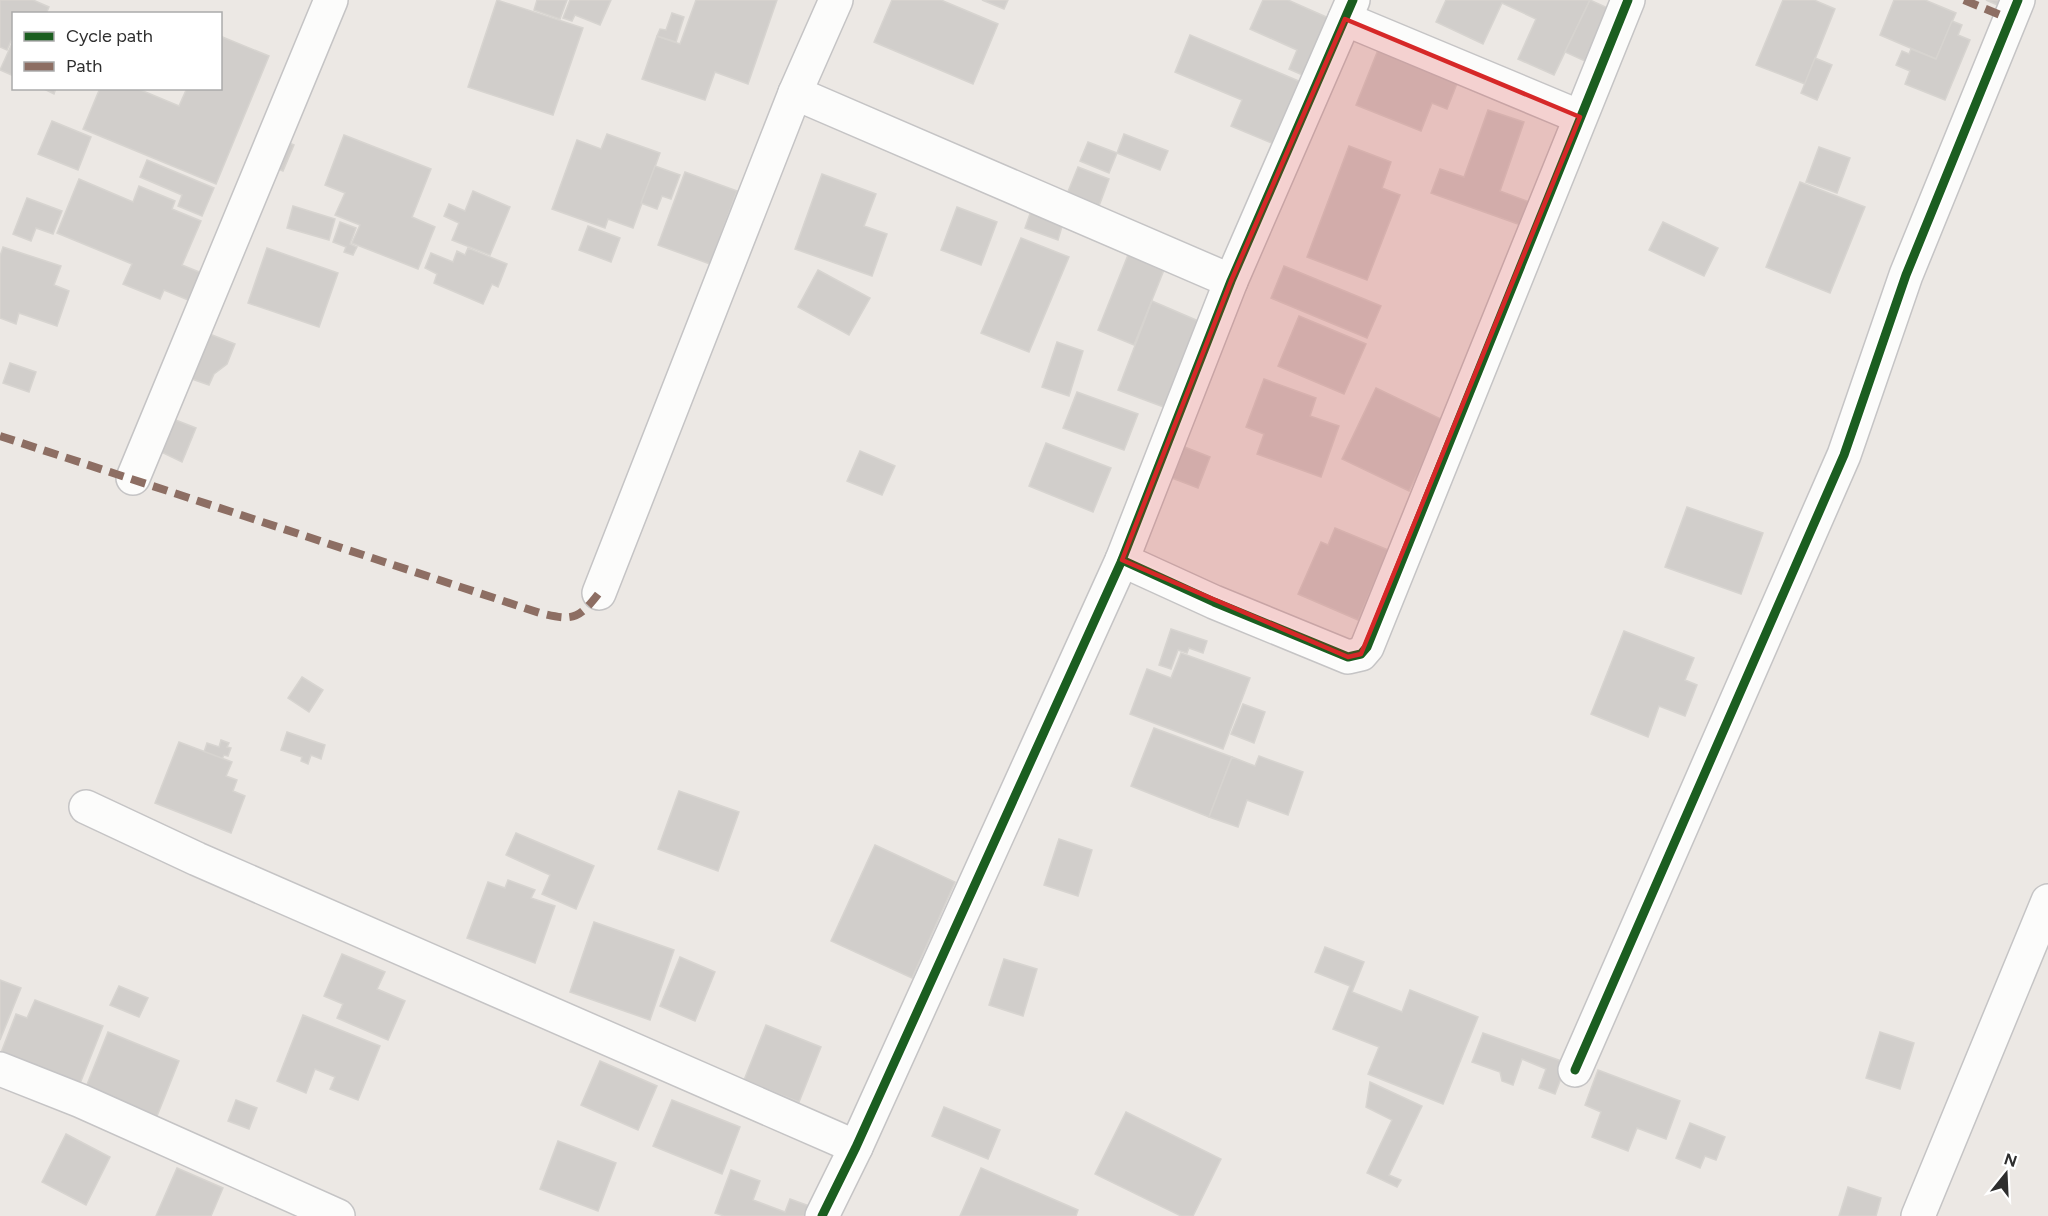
<svg xmlns="http://www.w3.org/2000/svg" width="2048" height="1216" font-family="Figtree,sans-serif">
	<style>
		.building { fill: #d1cecb; stroke: #d7d4d0; stroke-width: 1.5 }
		.lines { fill: none; stroke-linecap: round; stroke-linejoin: round }
		.minor-casing { stroke: #c5c4c5; stroke-width: 36 }
		.tertiary-casing { stroke: #c5c4c5; stroke-width: 36 }
		.minor { stroke: #fcfcfb; stroke-width: 33 }
		.tertiary { stroke: #fcfcfb; stroke-width: 33 }
		.quiet { stroke: #8d6e63; stroke-width: 8; stroke-dasharray: 15 8; stroke-linecap: butt }
		.cycleway-casing { stroke: #fff; stroke-width: 13 }
		.cycleway { stroke: #1b5e20; stroke-width: 9 }
		.marked { fill: #d62828; fill-opacity: 0.2; stroke: #d62828; stroke-width: 4.5; stroke-linejoin: round }
	</style>
	<rect width="100%" height="100%" fill="#ece8e4"/>
	<!-- building -->
	<g class="building">
		<path d="M0,0H33L49,7L46,14H14V34L7,50L0,47Z"/>
		<path d="M497,0L583,28L553,115L468,87Z"/>
		<path d="M537,0H567L560,19L534,10Z"/>
		<path d="M570,0H611L600,25L575,15L572,21L563,18Z"/>
		<path d="M696,0H777L748,84L715,72L705,100L642,79L657,36L680,44Z"/>
		<path d="M892,0H941L998,24L973,84L874,42Z"/>
		<path d="M982,0H1008L1004,9Z"/>
		<path d="M1263,0H1288L1333,20L1307,77L1289,69L1297,50L1250,29Z"/>
		<path d="M1446,0H1590L1554,75L1518,59L1536,19L1502,3L1483,44L1436,22Z"/>
		<path d="M1590,0L1610,9L1585,61L1565,52Z"/>
		<path d="M1783,0H1814L1835,9L1805,84L1756,65Z"/>
		<path d="M1894,0H1925L1956,13L1936,59L1880,35Z"/>
		<path d="M1986,0H2007L2004,8Z"/>
		<path d="M672,13L684,17L676,42L657,36L660,29L666,30Z"/>
		<path d="M1952,21L1962,25L1958,35L1970,40L1945,100L1905,84L1910,71L1896,65L1902,51L1909,54L1911,49L1936,59Z"/>
		<path d="M1190,35L1308,85L1281,147L1231,126L1242,100L1175,72Z"/>
		<path d="M220,36L269,56L216,184L83,129L100,88H136L179,106L187,88H220Z"/>
		<path d="M14,39V76L0,70Z"/>
		<path d="M1380,45L1460,76L1447,109L1432,103L1421,131L1356,105Z"/>
		<path d="M1815,58L1832,65L1817,100L1801,93Z"/>
		<path d="M42,88H56L54,94Z"/>
		<path d="M1488,110L1524,122L1500,191L1540,206L1532,229L1431,193L1440,169L1464,177Z"/>
		<path d="M52,121L91,137L78,170L38,154Z"/>
		<path d="M607,134L660,153L633,228L608,219L605,228L552,209L577,140L601,149Z"/>
		<path d="M1124,134L1168,151L1160,170L1117,153Z"/>
		<path d="M344,135L431,169L412,217L435,227L418,269L352,243L360,225L335,215L345,193L325,185Z"/>
		<path d="M277,138L294,145L283,171L266,164Z"/>
		<path d="M1088,142L1117,153L1109,173L1080,161Z"/>
		<path d="M1349,146L1391,162L1382,188L1400,195L1367,280L1307,257Z"/>
		<path d="M1819,147L1850,158L1837,193L1806,182Z"/>
		<path d="M147,160L214,188L202,216L178,206L182,195L140,177Z"/>
		<path d="M655,166L680,175L671,199L662,196L657,209L641,203Z"/>
		<path d="M1078,167L1109,179L1099,206L1067,194Z"/>
		<path d="M685,172L737,191L710,264L658,245Z"/>
		<path d="M822,174L876,194L864,226L887,234L872,276L795,249Z"/>
		<path d="M79,179L133,202L139,186L175,201L172,209L201,221L182,265L204,274L193,302L164,290L160,299L123,284L132,264L57,233Z"/>
		<path d="M1800,182L1865,207L1830,293L1766,267Z"/>
		<path d="M473,191L510,207L490,255L452,240L459,223L444,216L449,204L465,211Z"/>
		<path d="M27,198L62,211L53,234L36,228L31,241L13,234Z"/>
		<path d="M293,206L335,219L329,240L287,228Z"/>
		<path d="M957,207L997,222L981,265L941,250Z"/>
		<path d="M1031,211L1063,223L1058,240L1025,228Z"/>
		<path d="M340,222L356,228L350,244L357,247L353,255L344,252L346,247L333,242Z"/>
		<path d="M1663,222L1718,248L1704,276L1649,250Z"/>
		<path d="M588,226L620,238L611,262L579,250Z"/>
		<path d="M1021,238L1069,257L1029,352L981,333Z"/>
		<path d="M3,247L61,266L54,285L69,291L57,326L19,313L16,324L0,318V256Z"/>
		<path d="M267,248L338,273L319,327L248,303Z"/>
		<path d="M468,248L507,264L498,287L492,284L483,304L434,283L437,274L425,268L431,253L453,262L457,251L465,255Z"/>
		<path d="M1130,250L1166,265L1134,345L1098,330Z"/>
		<path d="M1284,266L1381,306L1367,338L1271,298Z"/>
		<path d="M818,270L870,298L849,335L798,307Z"/>
		<path d="M1152,301L1203,323L1169,409L1118,390Z"/>
		<path d="M1299,316L1366,344L1344,394L1278,366Z"/>
		<path d="M207,333L235,344L227,364L214,374L209,385L189,378Z"/>
		<path d="M1057,342L1083,351L1069,396L1042,387Z"/>
		<path d="M10,363L36,372L29,392L3,383Z"/>
		<path d="M1264,379L1316,398L1310,416L1339,426L1321,477L1257,454L1264,434L1246,427Z"/>
		<path d="M1376,388L1443,420L1409,491L1342,459Z"/>
		<path d="M1077,392L1138,414L1124,450L1063,428Z"/>
		<path d="M173,419L196,428L182,462L159,451Z"/>
		<path d="M1172,442L1210,457L1198,488L1159,473Z"/>
		<path d="M1046,443L1111,468L1093,512L1029,486Z"/>
		<path d="M860,451L895,466L882,495L847,481Z"/>
		<path d="M1687,507L1763,533L1741,594L1665,567Z"/>
		<path d="M1335,528L1388,550L1358,620L1298,594L1321,542L1328,545Z"/>
		<path d="M1171,629L1207,641L1203,653L1189,648L1187,653L1178,650L1171,669L1159,665Z"/>
		<path d="M1624,631L1694,658L1685,680L1697,685L1685,716L1659,706L1648,737L1591,714Z"/>
		<path d="M1181,653L1250,678L1223,749L1130,714L1147,669L1171,678Z"/>
		<path d="M302,677L323,690L309,712L288,698Z"/>
		<path d="M1243,704L1265,712L1254,743L1231,734Z"/>
		<path d="M1154,728L1232,757L1209,817L1131,786Z"/>
		<path d="M287,732L325,745L321,759L311,755L308,764L301,761L302,757L281,750Z"/>
		<path d="M221,740L229,743L227,747L231,748L228,756L224,755L222,759L204,752L207,743L219,747Z"/>
		<path d="M179,742L232,762L226,776L237,780L233,791L245,796L231,833L155,803Z"/>
		<path d="M1259,756L1303,772L1288,815L1247,800L1238,827L1209,817L1232,757L1255,766Z"/>
		<path d="M679,791L739,812L718,871L658,849Z"/>
		<path d="M516,833L594,866L576,909L542,894L550,875L506,855Z"/>
		<path d="M1059,839L1092,850L1078,896L1044,885Z"/>
		<path d="M875,845L955,882L912,978L831,941Z"/>
		<path d="M508,880L535,890L531,898L555,906L535,963L467,938L488,882L505,888Z"/>
		<path d="M594,922L674,950L650,1020L570,992Z"/>
		<path d="M1325,947L1364,962L1352,992L1402,1012L1410,990L1478,1017L1443,1104L1368,1074L1379,1047L1333,1029L1350,986L1315,972Z"/>
		<path d="M342,954L385,972L377,989L405,1001L388,1040L337,1018L343,1004L324,996Z"/>
		<path d="M680,957L715,972L695,1021L660,1006Z"/>
		<path d="M1004,959L1037,969L1023,1016L989,1005Z"/>
		<path d="M0,980L21,988L0,1040Z"/>
		<path d="M119,986L148,998L139,1017L110,1005Z"/>
		<path d="M35,1000L103,1026L79,1086L0,1055L16,1014L27,1018Z"/>
		<path d="M303,1015L380,1046L358,1100L330,1089L335,1077L315,1069L306,1093L277,1081Z"/>
		<path d="M766,1025L821,1047L799,1102L744,1080Z"/>
		<path d="M108,1032L179,1061L157,1116L86,1087Z"/>
		<path d="M1880,1032L1914,1043L1900,1089L1866,1078Z"/>
		<path d="M1483,1033L1567,1063L1555,1094L1539,1088L1546,1069L1522,1059L1513,1085L1502,1081L1500,1072L1472,1062Z"/>
		<path d="M600,1061L657,1086L638,1130L581,1105Z"/>
		<path d="M1598,1070L1680,1101L1666,1139L1637,1128L1628,1151L1592,1137L1601,1112L1585,1105Z"/>
		<path d="M1370,1082L1422,1106L1389,1175L1401,1180L1397,1187L1367,1173L1392,1120L1366,1107Z"/>
		<path d="M236,1100L257,1108L249,1129L228,1121Z"/>
		<path d="M672,1100L740,1127L722,1174L653,1146Z"/>
		<path d="M944,1107L1000,1130L988,1159L932,1136Z"/>
		<path d="M1126,1112L1221,1159L1193,1216H1181L1095,1174Z"/>
		<path d="M1690,1123L1725,1137L1716,1160L1705,1156L1700,1168L1676,1158Z"/>
		<path d="M66,1134L110,1157L86,1205L42,1182Z"/>
		<path d="M558,1141L616,1163L598,1211L540,1189Z"/>
		<path d="M177,1168L223,1188L211,1216H156Z"/>
		<path d="M981,1168L1078,1210L1076,1216H960Z"/>
		<path d="M731,1170L760,1181L753,1200L785,1212L790,1199L812,1207L809,1216H724L715,1213Z"/>
		<path d="M1848,1187L1881,1198L1876,1216H1839Z"/>
	</g>
	<g class="lines">
		<defs>
			<g id="minor">
				<path d="M1345,19L1580,117"/>
				<path d="M795,93L1231,281"/>
				<path d="M133,478L331,0"/>
				<path d="M1122,560L1214,602L1348,657L1361,654L1367,647L1628,0"/>
				<path d="M599,593L795,93L836,0"/>
				<path d="M86,807L197,859L856,1147"/>
				<path d="M0,1069L81,1101L338,1216"/>
				<path d="M1575,1070L1844,455L1906,275L2018,0"/>
				<path d="M1918,1216L2048,901"/>
			</g>
			<path id="tertiary" d="M822,1216L856,1147L1122,560L1231,281L1353,0"/>
		</defs>
		<!-- minor casing -->
		<use href="#minor" class="minor-casing"/>
		<!-- tertiary casing -->
		<use href="#tertiary" class="tertiary-casing"/>
		<!-- minor -->
		<use href="#minor" class="minor"/>
		<!-- tertiary -->
		<use href="#tertiary" class="tertiary"/>
		<!-- quiet -->
		<g class="quiet">
			<path d="M1964,0L2010,19"/>
			<path d="M0,436L540,613C573,621 578,620 599,593"/>
		</g>
		<defs>
			<g id="cycleway">
				<path d="M1122,560L1214,602L1348,657L1361,654L1367,647L1628,0"/>
				<path d="M1575,1070L1844,455L1906,275L2018,0"/>
				<path d="M822,1216L856,1147L1122,560L1231,281L1353,0"/>
			</g>
		</defs>
		<!-- cycleway casing -->
		<use href="#cycleway" class="cycleway-casing"/>
		<!-- cycleway -->
		<use href="#cycleway" class="cycleway"/>
	</g>
	<!-- marked area -->
	<path class="marked" d="M1345,19L1580,117L1361,654L1348,657L1122,560L1231,281Z"/>
	<!-- legend -->
	<rect x="12" y="12" width="210" height="78" fill="#ffffff" stroke="#ababab" stroke-width="1.5"/>
	<rect x="24" y="32" width="30" height="9" fill="#1b5e20" stroke="#ababab" stroke-width="1.5"/>
	<text x="66" y="42" font-size="18" fill="#2e2e2e">Cycle path</text>
	<rect x="24" y="62" width="30" height="9" fill="#8d6e63" stroke="#ababab" stroke-width="1.5"/>
	<text x="66" y="72" font-size="18" fill="#2e2e2e">Path</text>
	<!-- north arrow -->
	<g transform="translate(2006 1174) rotate(18)" stroke="#ffffff" stroke-width="4.5" paint-order="stroke">
	<path d="M0-4.5L10 22L0 15L-10 22Z" fill="#2e2e2e"/>
	<text y="-9" font-size="16" font-weight="bold" text-anchor="middle" fill="#2e2e2e">N</text>
	</g>
</svg>
